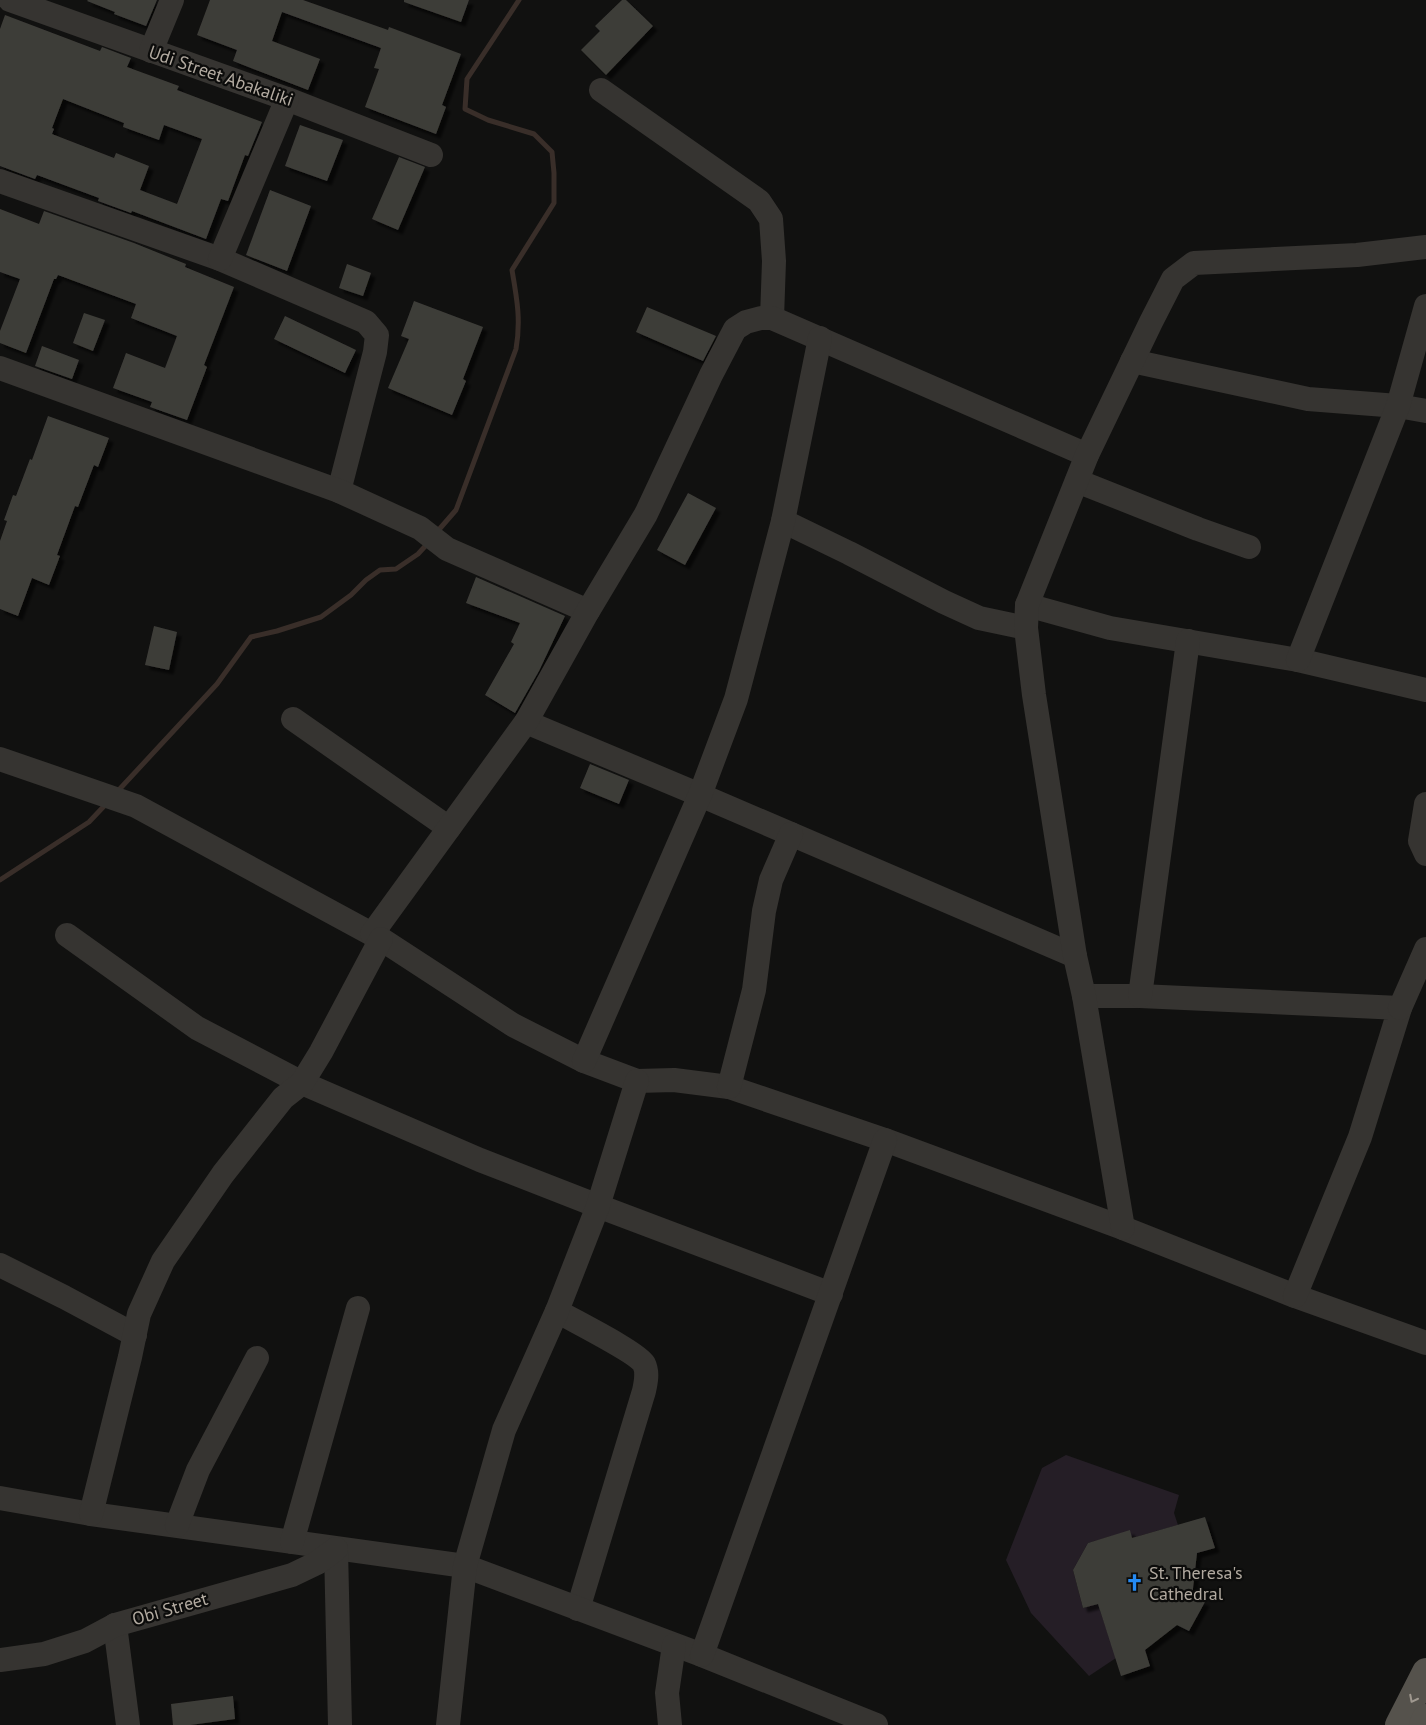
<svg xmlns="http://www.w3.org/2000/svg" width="1426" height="1725" font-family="'PT Sans',sans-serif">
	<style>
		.green { fill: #251e26 }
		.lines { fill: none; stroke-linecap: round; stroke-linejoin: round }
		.stream { stroke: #392e29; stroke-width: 5 }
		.building { fill: #3e3d39; fill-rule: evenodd; filter: url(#shadow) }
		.minor { stroke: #363431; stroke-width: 24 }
		.major { stroke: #55524c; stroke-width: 28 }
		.oneway { stroke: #9f988f }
		.labels { text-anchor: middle; stroke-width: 4.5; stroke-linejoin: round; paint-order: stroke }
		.street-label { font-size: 18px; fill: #b2aaa0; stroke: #0c0c0b }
		.poi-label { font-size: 18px; fill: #b2aaa0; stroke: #0c0c0b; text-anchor: start }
	</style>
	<defs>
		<filter id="shadow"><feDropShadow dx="4.5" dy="4.5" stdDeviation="1" flood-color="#0009"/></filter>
	</defs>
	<rect width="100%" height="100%" fill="#111110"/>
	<!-- green -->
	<path class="green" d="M1066,1455L1179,1495L1174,1513L1178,1525L1132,1538L1129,1531L1088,1543L1073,1570L1083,1608L1098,1604L1116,1658L1089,1676L1031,1613L1006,1560L1042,1468Z"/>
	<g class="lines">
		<!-- stream -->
		<g class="stream">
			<path d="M436,533L456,510L516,349C521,320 517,299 512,270L554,203V173L552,152L534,134L488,120L465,109L467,79L519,0"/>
			<path d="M116,793L217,684L251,637L277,631L321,617L351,595L366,580L380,570L396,569L418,554L429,542"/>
			<path d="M0,880L89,822L107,803"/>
		</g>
	</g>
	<!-- building -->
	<g class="building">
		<path d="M88,0H157L146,26L114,14L115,12L87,1Z"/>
		<path d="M210,0H303L388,30L389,27L461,54L442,105L446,107L436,134L365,107L379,69L374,68L381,48L282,12L272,41L320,59L308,90L233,61L237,50L197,35Z"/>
		<path d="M404,0H469L461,22L404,2Z"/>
		<path d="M622,0H626L653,26L606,75L581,50L600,31L595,26Z"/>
		<path d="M5,15L100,51L102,47L131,58L127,67L179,86L177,90L262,122L248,156L245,155L228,201L221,199L206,239L132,211L131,213L98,201L99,198L37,175L35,179L0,166V29ZM63,99L124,123L123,127L159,140L164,125L202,139L177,204L140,190L149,166L116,153L114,158L52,134L54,129L52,128Z"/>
		<path d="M300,125L343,140L327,181L285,166Z"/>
		<path d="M399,157L425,167L398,230L372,219Z"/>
		<path d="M270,190L311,206L287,271L246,255Z"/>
		<path d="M0,209L39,224L44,211L134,243L186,264L185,267L234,287L204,365L207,367L187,420L150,407L152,402L113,388L126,353L165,368L177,336L131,318L136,304L58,275L56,279H54L26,353L0,343V331L20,279L0,272Z"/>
		<path d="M347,264L371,273L363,296L339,288Z"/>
		<path d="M414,301L483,327L463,379L466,381L452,415L388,388L409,339L401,336Z"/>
		<path d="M647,307L716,336L703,361L636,332Z"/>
		<path d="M84,313L105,320L93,351L73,343Z"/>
		<path d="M285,316L356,350L345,373L274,339Z"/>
		<path d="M42,346L79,360L72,379L35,366Z"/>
		<path d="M48,416L109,438L98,467L94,465L78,507L75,506L57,555L60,556L49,585L32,578L18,616L0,609V541L7,521L4,520L13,495L16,496L30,459L32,460Z"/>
		<path d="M688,493L716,508L685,565L657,550Z"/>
		<path d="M476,577L565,616L539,671L515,713L485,695L514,644L511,642L520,623L466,603Z"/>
		<path d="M154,626L177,632L169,670L145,665Z"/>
		<path d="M590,764L629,780L619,804L580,788Z"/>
		<path d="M1205,1517L1215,1548L1197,1553L1192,1597L1205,1602L1189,1631L1177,1625L1145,1650L1150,1666L1121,1676L1098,1604L1083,1608L1073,1570L1088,1543L1130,1530L1132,1538Z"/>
		<path d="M233,1696L235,1719L190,1725H173L171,1704Z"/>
	</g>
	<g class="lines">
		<!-- minor -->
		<g class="minor">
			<path d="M10,0L287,99L431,155"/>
			<path d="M151,51L172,0"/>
			<path d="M601,90L759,201L771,219L774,261L772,318"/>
			<path d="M0,181L220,259L366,322L377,335L375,352L339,491"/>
			<path d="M220,259L287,99"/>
			<path d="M1132,361L1308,399L1398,406L1426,411"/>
			<path d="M0,368L339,491L420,528L447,549L588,611"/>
			<path d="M1077,481L1198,529L1249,547"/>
			<path d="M783,521L849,553L944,602L979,618L1026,628"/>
			<path d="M1027,605L1110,628L1298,660L1426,690"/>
			<path d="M1298,660L1398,406L1426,306"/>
			<path d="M293,719L449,828"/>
			<path d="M526,722L700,795L1075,956"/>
			<path d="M0,759L136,806L381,939L513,1025L584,1061L637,1081L674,1080L729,1087L885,1140L1123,1228L1295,1296L1426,1343"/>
			<path d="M1426,804L1420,841L1426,854"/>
			<path d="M372,934L526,722L588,611L646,514L711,375L735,329L746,322L761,318H772L1087,455"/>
			<path d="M67,935L197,1028L302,1083L480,1160L598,1206L831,1294"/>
			<path d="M1084,996H1140L1400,1008L1360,1137L1295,1296"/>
			<path d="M1140,996L1188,641"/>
			<path d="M1400,1008L1426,949"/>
			<path d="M584,1061L700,795L736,699L783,521L820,338"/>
			<path d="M729,1087L754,990L764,911L771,880L791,834"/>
			<path d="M1123,1228L1084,996L1075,956L1034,695L1026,628L1027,605L1087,455L1151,322L1173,279L1194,263L1357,255L1426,247"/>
			<path d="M0,1265L64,1297L135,1335"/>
			<path d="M557,1311C572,1320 637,1352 644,1364C648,1372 646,1382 644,1391L578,1609"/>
			<path d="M0,1498L91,1514L465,1566L702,1655L876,1725"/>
			<path d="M91,1514L130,1357L139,1314L163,1261L223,1174L283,1098L302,1083L321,1052L381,939"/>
			<path d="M177,1525L198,1470L257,1358"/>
			<path d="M292,1542L358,1308"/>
			<path d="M336,1549L340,1725"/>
			<path d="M115,1625L128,1725"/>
			<path d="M702,1655L885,1140"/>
			<path d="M0,1660L44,1654L85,1641L115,1625L292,1575L317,1563L336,1549"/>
			<path d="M448,1725L465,1566L504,1430L557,1311L598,1206L637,1081"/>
			<path d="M670,1725L667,1693L674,1645"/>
		</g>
		<!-- major -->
		<g class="major">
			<path d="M1399,1725L1426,1672"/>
			<path d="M1423,1725L1426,1718"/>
		</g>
	</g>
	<!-- one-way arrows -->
	<defs><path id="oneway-chevron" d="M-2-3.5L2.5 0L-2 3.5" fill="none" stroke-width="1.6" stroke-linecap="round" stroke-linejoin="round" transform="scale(1.25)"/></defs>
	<use class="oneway" href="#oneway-chevron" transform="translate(1413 1699) rotate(117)"/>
	<!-- icons -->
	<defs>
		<symbol id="church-bare" viewBox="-9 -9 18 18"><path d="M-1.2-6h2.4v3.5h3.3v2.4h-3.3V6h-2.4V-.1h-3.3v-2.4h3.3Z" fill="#258bf4" stroke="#0c0c0b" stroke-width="2.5" paint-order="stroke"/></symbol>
	</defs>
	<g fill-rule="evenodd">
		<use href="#church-bare" x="1122" y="1570" width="25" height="25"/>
	</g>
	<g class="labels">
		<!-- street labels -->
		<g class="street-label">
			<text transform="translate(221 76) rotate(19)" y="6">Udi Street Abakaliki</text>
			<text transform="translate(170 1609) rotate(-16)" y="6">Obi Street</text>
		</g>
		<!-- poi labels -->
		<g class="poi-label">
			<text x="1149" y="1579">St. Theresa's<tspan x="1149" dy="21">Cathedral</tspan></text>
		</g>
	</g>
</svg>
